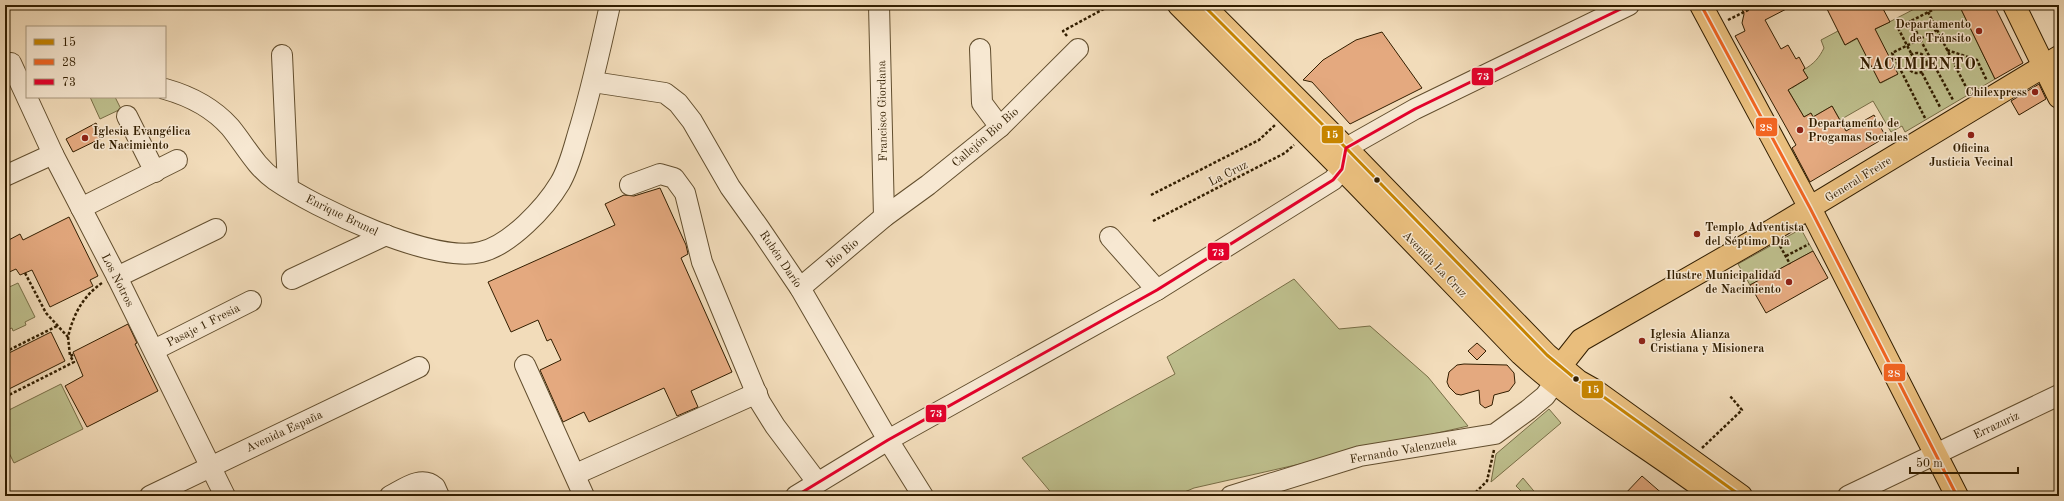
<svg xmlns="http://www.w3.org/2000/svg" width="2064" height="501" font-family="'Old Standard TT',serif">
	<style>
		.green { fill: #bebf8d; stroke: #786e46; fill-rule: evenodd }
		.lines { fill: none; stroke-linecap: round; stroke-linejoin: round }
		.stream { stroke: #737b6f; stroke-width: 4.5 }
		.building { fill: #e4a97f; stroke: #321e00 }
		.minor-casing { stroke: #624e2e; stroke-width: 22 }
		.major-casing { stroke: #321e00; stroke-width: 24 }
		.path { stroke: #321e00; stroke-width: 2.5; stroke-dasharray: 3 2; stroke-linecap: butt }
		.minor { stroke: #f7e8d2; stroke-width: 20 }
		.major { stroke: #e9be7d; stroke-width: 22 }
		.bus-1-casing { stroke: #f7e8d2; stroke-width: 6 }
		.bus-2-casing { stroke: #f7e8d2; stroke-width: 6 }
		.bus-3-casing { stroke: #f7e8d2; stroke-width: 6 }
		.bus-1 { stroke: #c68400; stroke-width: 3 }
		.bus-2 { stroke: #f26522; stroke-width: 3 }
		.bus-3 { stroke: #e4002b; stroke-width: 3 }
		.poi-dot { fill: #8f2418; stroke: #f7e8d2; stroke-width: 1.5 }
		.bus-dot { fill: #321e00; stroke: #f7e8d2; stroke-width: 1.5 }
		.labels { text-anchor: middle; stroke-width: 3; stroke-linejoin: round; paint-order: stroke }
		.poi-label { font-size: 12px; font-weight: bold; fill: #321e00; stroke: #f7e8d2; text-anchor: start }
		.street-label { font-size: 12px; fill: #321e00; stroke: #f7e8d2 }
		.district-label { font-size: 16px; font-weight: bold; letter-spacing: 1px; fill: #321e00; stroke: #f7e8d2 }
		.line-badge { stroke: #f7e8d2; stroke-width: 1.5 }
		.badge-label { font-size: 11px; text-anchor: middle; font-weight: bold; fill: #fff }
	</style>
	<rect width="100%" height="100%" fill="#f2dcba"/>
	<filter id="stains"><feTurbulence type="fractalNoise" baseFrequency=".005" numOctaves="4"/><feColorMatrix values="0 0 0 0 .2 0 0 0 0 .09 0 0 0 0 .02 0 0 0 .5 -.17"/></filter>
	<radialGradient id="worn" r=".72"><stop offset=".6" stop-color="#630" stop-opacity="0"/><stop offset="1" stop-color="#630" stop-opacity=".3"/></radialGradient>
	<!-- green -->
	<g class="green">
		<path d="M1922,5H1959L1995,79L1905,132L1902,126L1891,132L1873,101L1840,120L1832,106L1813,117L1811,113L1804,117L1783,81L1787,79L1792,88L1808,78L1803,70C1814,64 1819,58 1824,48L1821,40L1838,31L1845,45ZM1864,51L1898,74L1881,83Z"/>
		<path d="M90,97H115L121,109L100,119Z"/>
		<path d="M1801,229L1813,251L1750,285L1738,264Z"/>
		<path d="M1294,279L1339,329L1370,326L1428,377L1468,426L1194,488L1175,496H1054L1022,458L1175,374L1167,357Z"/>
		<path d="M18,283L35,317L25,322L26,325L13,331L12,328L5,331V289Z"/>
		<path d="M61,384L83,429L14,463L5,445V412Z"/>
		<path d="M1549,409L1561,423L1491,482L1496,454Z"/>
		<path d="M1523,478L1538,496H1526L1516,486Z"/>
	</g>
	<g class="lines">
		<!-- stream -->
		<path class="stream" d="M1270,496L1276,493"/>
	</g>
	<!-- building -->
	<g class="building">
		<path d="M1740,5H1794L1765,20L1781,49L1788,45L1796,59L1799,57L1805,68L1803,70L1808,78L1788,90L1804,117L1811,113L1813,117L1832,106L1846,131L1874,115L1886,137L1810,182L1792,148L1796,145L1735,36L1745,31L1742,23L1744,14Z"/>
		<path d="M1825,5H1881L1890,22L1875,29L1898,74L1880,83L1857,38L1845,45Z"/>
		<path d="M1959,5H1994L2023,63L1995,79Z"/>
		<path d="M1382,32L1422,88L1350,124L1312,82L1303,80L1323,60L1356,40Z"/>
		<path d="M2039,84L2046,99L2019,115L2011,101Z"/>
		<path d="M96,123L104,137L73,152L66,139Z"/>
		<path d="M660,188L686,245L688,254L681,258L732,372L691,391L698,407L677,416L664,388L589,422L584,412L563,422L540,370L561,360L551,339L547,341L538,320L511,332L488,282L615,225L605,204L624,195L634,196Z"/>
		<path d="M69,217L98,276L90,280L93,286L50,307L32,270L20,275L16,269L5,274V242L20,234L23,240Z"/>
		<path d="M1813,251L1828,278L1766,313L1750,285Z"/>
		<path d="M128,324L137,343L135,344L158,391L87,427L65,386L83,376L73,352Z"/>
		<path d="M51,332L65,361L5,391V355Z"/>
		<path d="M1477,343L1486,351L1477,360L1468,351Z"/>
		<path d="M1464,364L1507,365L1514,373L1515,383L1509,391L1494,395L1492,405L1485,408L1480,404L1479,390L1461,395L1456,394L1449,387L1447,382L1449,372L1457,365Z"/>
		<path d="M1642,476L1665,496H1623Z"/>
	</g>
	<g class="lines">
		<defs>
			<g id="minor">
				<path d="M879,5L884,217"/>
				<path d="M980,49L982,103L1000,127"/>
				<path d="M282,55L288,187"/>
				<path d="M11,63L53,154L117,277L225,496"/>
				<path d="M593,82L665,93L678,103L692,121L730,187L760,229L800,288L888,440L923,496"/>
				<path d="M165,89C190,96 213,108 230,127C245,145 255,166 275,180C316,208 432,264 481,252C510,245 545,208 560,183C570,166 574,146 580,127C592,87 601,46 610,5"/>
				<path d="M127,116L155,172"/>
				<path d="M5,176L53,154"/>
				<path d="M630,185L660,174L674,178L685,193L702,262L760,402L775,426L817,482"/>
				<path d="M81,208L177,160"/>
				<path d="M1110,237L1157,290"/>
				<path d="M117,277L216,229"/>
				<path d="M292,279L386,235"/>
				<path d="M800,288L884,217L928,185L1000,127L1078,49"/>
				<path d="M154,350L251,301"/>
				<path d="M525,365L584,496"/>
				<path d="M576,474L757,393"/>
				<path d="M150,496L419,367"/>
				<path d="M390,496C404,489 421,475 435,487L439,496"/>
				<path d="M796,496L888,440L1157,290L1333,180L1342,169L1346,148L1415,109L1629,5"/>
				<path d="M1231,496L1360,456L1495,434L1528,410L1545,396L1558,378"/>
				<path d="M1848,496L2059,395"/>
			</g>
			<g id="major">
				<path d="M1179,5L1356,183L1521,354C1580,408 1650,448 1714,496"/>
				<path d="M1203,5L1346,148L1547,355L1578,381L1594,390L1741,496"/>
				<path d="M1701,5L1810,208L1957,496"/>
				<path d="M2014,5L2059,97"/>
				<path d="M1558,378L1566,359L1581,340L1771,231L2059,57"/>
			</g>
		</defs>
		<!-- minor casing -->
		<use href="#minor" class="minor-casing"/>
		<!-- major casing -->
		<use href="#major" class="major-casing"/>
		<!-- path -->
		<g class="path">
			<path d="M1928,12L1968,91"/>
			<path d="M1728,20L1758,5"/>
			<path d="M1911,21L1898,28L1912,55"/>
			<path d="M1937,30L1920,39L1911,21L1942,5"/>
			<path d="M1067,36L1063,31L1111,5"/>
			<path d="M1947,50L1977,60L1987,81"/>
			<circle cx="1917" cy="63" r="10"/>
			<path d="M1922,73L1940,107"/>
			<path d="M1925,118L1892,53L1920,39L1953,100"/>
			<path d="M1151,195L1259,140L1275,125"/>
			<path d="M1153,221L1285,153L1294,145"/>
			<path d="M1780,246L1790,264"/>
			<path d="M1786,256L1809,244"/>
			<path d="M25,273L46,313L68,337C73,315 83,296 102,283"/>
			<path d="M68,337L70,356"/>
			<path d="M5,352L57,326"/>
			<path d="M5,397L74,362L70,356L75,354"/>
			<path d="M1702,448L1742,410L1730,396"/>
			<path d="M5,492L7,496"/>
			<path d="M1472,496L1487,481L1494,450"/>
		</g>
		<!-- minor -->
		<use href="#minor" class="minor"/>
		<!-- major -->
		<use href="#major" class="major"/>
		<defs>
			<path id="bus-1" d="M1203,5L1346,148L1547,355L1578,381L1594,390L1741,496"/>
			<path id="bus-2" d="M1701,5L1810,208L1957,496"/>
			<path id="bus-3" d="M796,496L888,440L1157,290L1333,180L1342,169L1346,148L1415,109L1629,5"/>
		</defs>
		<!-- bus-1 casing -->
		<use href="#bus-1" class="bus-1-casing"/>
		<!-- bus-2 casing -->
		<use href="#bus-2" class="bus-2-casing"/>
		<!-- bus-3 casing -->
		<use href="#bus-3" class="bus-3-casing"/>
		<!-- bus-1 -->
		<use href="#bus-1" class="bus-1"/>
		<!-- bus-2 -->
		<use href="#bus-2" class="bus-2"/>
		<!-- bus-3 -->
		<use href="#bus-3" class="bus-3"/>
	</g>
	<!-- markers -->
	<g class="poi-dot">
		<circle cx="1979" cy="31" r="4"/>
		<circle cx="2035" cy="92" r="4"/>
		<circle cx="1800" cy="130" r="4"/>
		<circle cx="1971" cy="135" r="4"/>
		<circle cx="85" cy="138" r="4"/>
		<circle cx="1697" cy="234" r="4"/>
		<circle cx="1789" cy="282" r="4"/>
		<circle cx="1642" cy="341" r="4"/>
	</g>
	<g class="bus-dot">
		<circle cx="1377" cy="180" r="3.5"/>
		<circle cx="1576" cy="379" r="3.5"/>
	</g>
	<g class="labels">
		<!-- poi labels -->
		<g class="poi-label">
			<text x="1971" y="28" text-anchor="end">Departamento<tspan x="1971" dy="14">de Tránsito</tspan></text>
			<text x="2027" y="96" text-anchor="end">Chilexpress</text>
			<text x="1808" y="127">Departamento de<tspan x="1808" dy="14">Progamas Sociales</tspan></text>
			<text x="93" y="135">Iglesia Evangélica<tspan x="93" dy="14">de Nacimiento</tspan></text>
			<text x="1971" y="152" text-anchor="middle">Oficina<tspan x="1971" dy="14">Justicia Vecinal</tspan></text>
			<text x="1705" y="231">Templo Adventista<tspan x="1705" dy="14">del Séptimo Día</tspan></text>
			<text x="1781" y="279" text-anchor="end">Ilustre Municipalidad<tspan x="1781" dy="14">de Nacimiento</tspan></text>
			<text x="1650" y="338">Iglesia Alianza<tspan x="1650" dy="14">Cristiana y Misionera</tspan></text>
		</g>
		<!-- street labels -->
		<g class="street-label">
			<text transform="translate(882 111) rotate(-91)" y="4">Francisco Giordana</text>
			<text transform="translate(985 137) rotate(-41)" y="4">Callejón Bio Bio</text>
			<text transform="translate(1228 173) rotate(-27)" y="4">La Cruz</text>
			<text transform="translate(1858 179) rotate(-32)" y="4">General Freire</text>
			<text transform="translate(342 215) rotate(26)" y="4">Enrique Brunel</text>
			<text transform="translate(842 253) rotate(-40)" y="4">Bio Bio</text>
			<text transform="translate(781 259) rotate(56)" y="4">Rubén Darío</text>
			<text transform="translate(1435 264) rotate(46)" y="4">Avenida La Cruz</text>
			<text transform="translate(118 280) rotate(63)" y="4">Los Notros</text>
			<text transform="translate(203 325) rotate(-27)" y="4">Pasaje 1 Fresia</text>
			<text transform="translate(1996 425) rotate(-25)" y="4">Errazuriz</text>
			<text transform="translate(284 431) rotate(-25)" y="4">Avenida España</text>
			<text transform="translate(1403 450) rotate(-10)" y="4">Fernando Valenzuela</text>
		</g>
		<!-- district labels -->
		<g class="district-label">
			<text x="1918" y="69">NACIMIENTO</text>
		</g>
	</g>
	<g class="line-badge">
		<rect x="1471" y="67" width="23" height="19" rx="4" fill="#e4002b"/>
		<rect x="1755" y="117" width="23" height="20" rx="4" fill="#f26522"/>
		<rect x="1321" y="125" width="23" height="19" rx="4" fill="#c68400"/>
		<rect x="1207" y="242" width="23" height="19" rx="4" fill="#e4002b"/>
		<rect x="1883" y="363" width="23" height="19" rx="4" fill="#f26522"/>
		<rect x="1581" y="380" width="23" height="19" rx="4" fill="#c68400"/>
		<rect x="925" y="404" width="22" height="19" rx="4" fill="#e4002b"/>
	</g>
	<g class="badge-label">
		<text x="1483" y="80">73</text>
		<text x="1766" y="131">28</text>
		<text x="1332" y="138">15</text>
		<text x="1218" y="256">73</text>
		<text x="1894" y="377">28</text>
		<text x="1593" y="393">15</text>
		<text x="936" y="417">73</text>
	</g>
	<!-- margin -->
	<rect width="2064" height="501" fill="none" stroke="#f2dcba" stroke-width="20"/>
	<rect x="6" y="6" width="2052" height="489" fill="none" stroke="#321e00" stroke-width="2"/>
	<rect x="10" y="10" width="2044" height="481" fill="none" stroke="#321e00"/>
	<!-- legend -->
	<rect x="26" y="26" width="140" height="72" fill="#f7e8d2" stroke="#a8977e"/>
	<rect x="34" y="39" width="20" height="6" fill="#c68400" stroke="#a8977e"/>
	<text x="62" y="46" font-size="12" fill="#321e00">15</text>
	<rect x="34" y="59" width="20" height="6" fill="#f26522" stroke="#a8977e"/>
	<text x="62" y="66" font-size="12" fill="#321e00">28</text>
	<rect x="34" y="79" width="20" height="6" fill="#e4002b" stroke="#a8977e"/>
	<text x="62" y="86" font-size="12" fill="#321e00">73</text>
	<!-- scale -->
	<path d="M1910 467v6h108v-6" fill="none" stroke="#321e00" stroke-width="2"/>
	<text x="1916" y="467" font-size="12" fill="#321e00" stroke="#f7e8d2" stroke-width="3" paint-order="stroke">50 m</text>
	<rect width="100%" height="100%" filter="url(#stains)"/>
	<rect width="100%" height="100%" fill="url(#worn)"/>
</svg>
